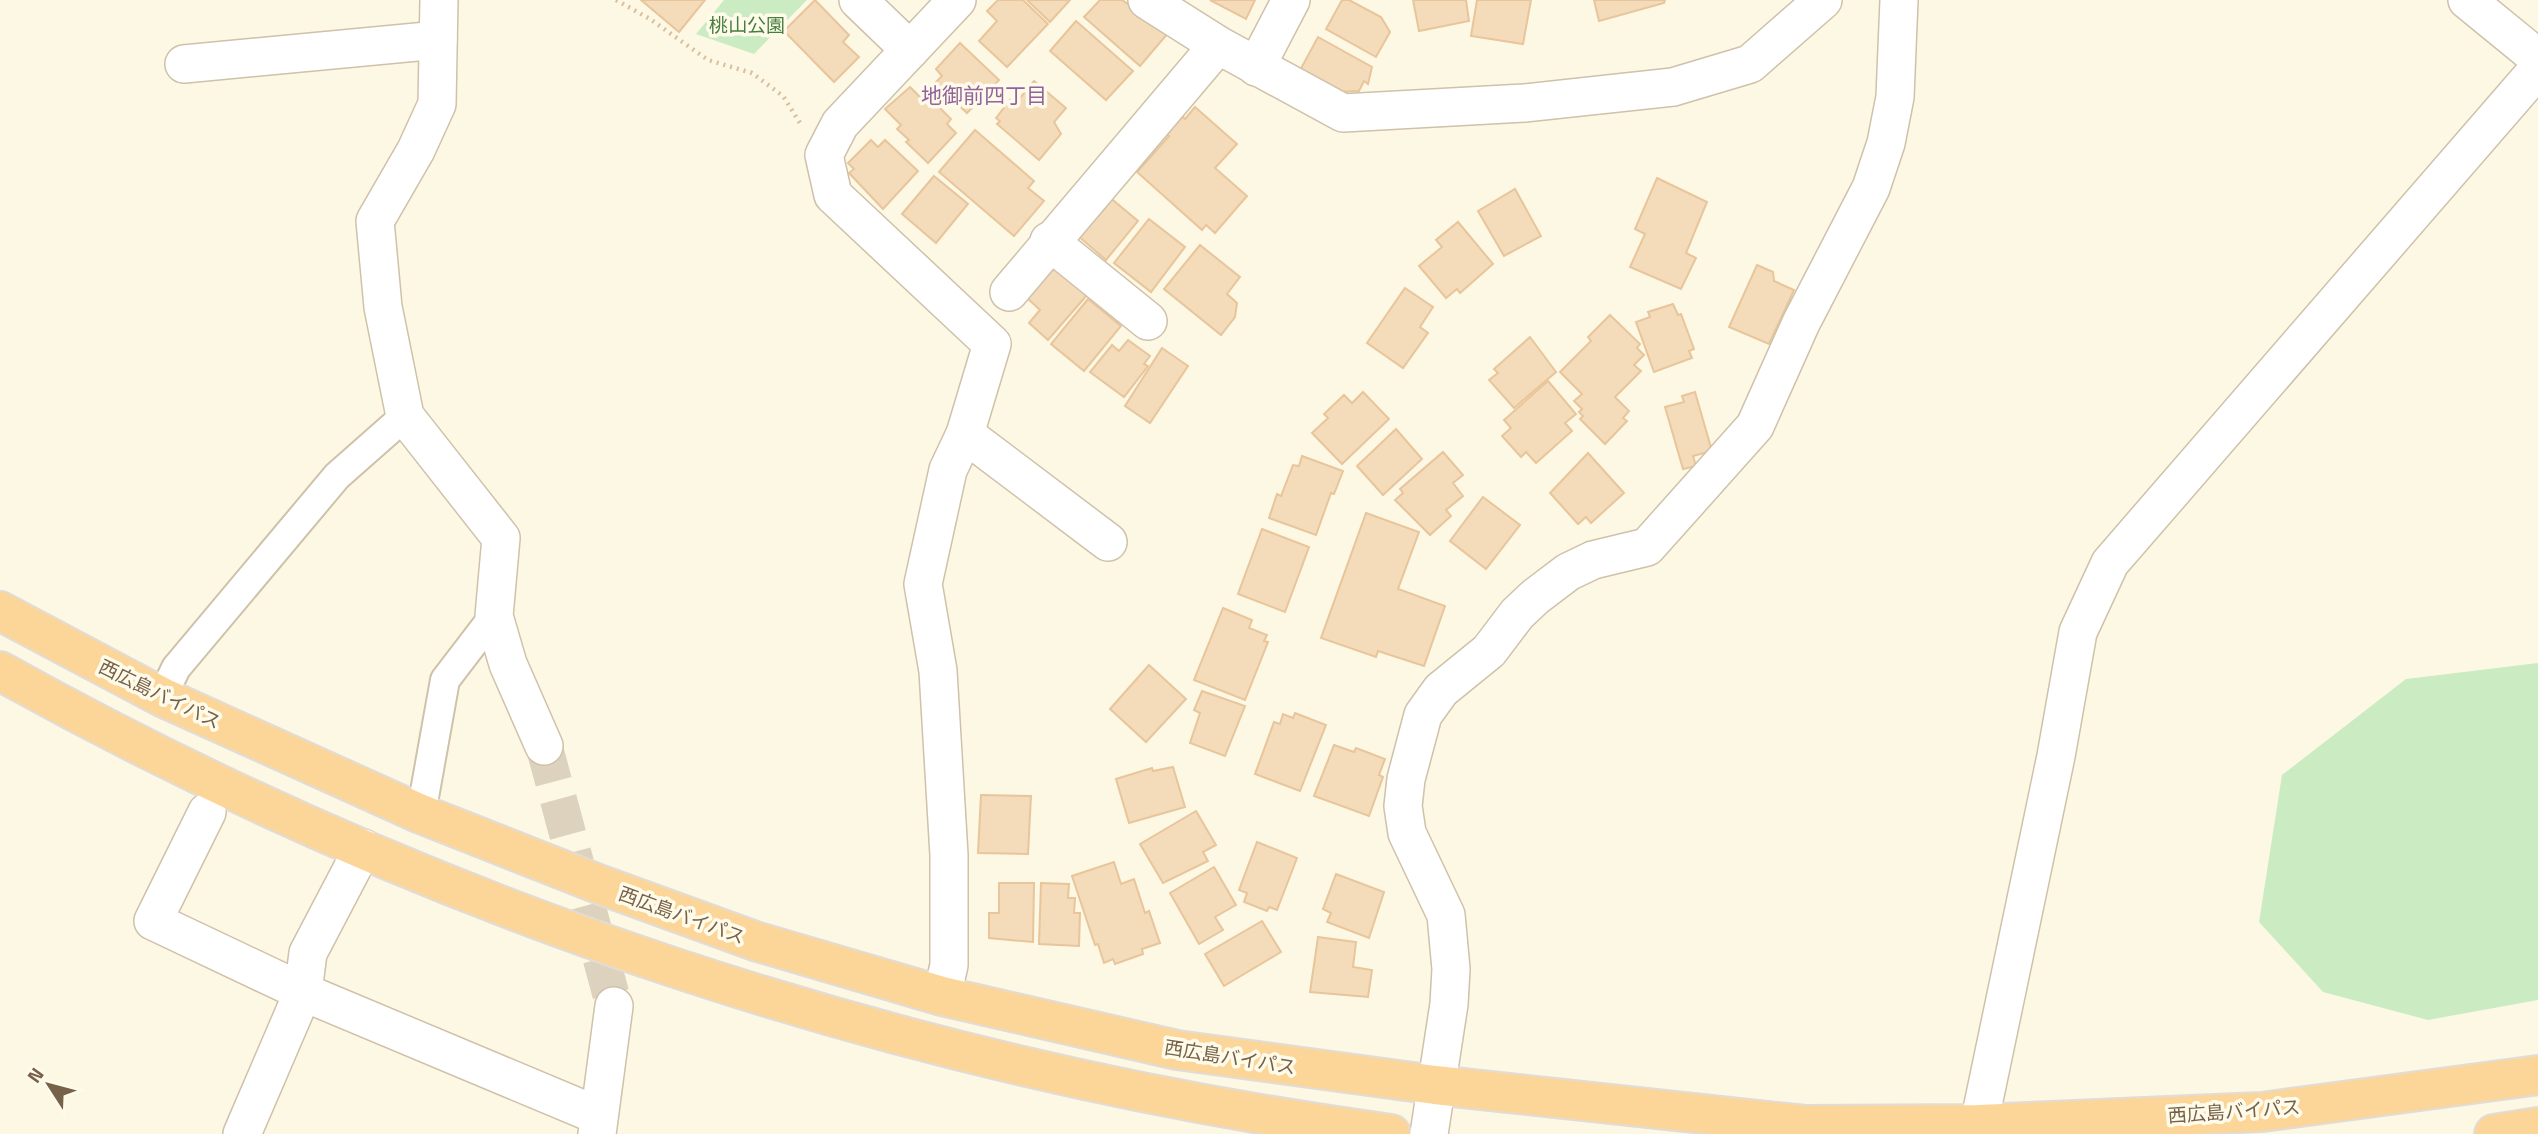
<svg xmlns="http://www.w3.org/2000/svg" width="2538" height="1134" font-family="'Titillium Web','Noto Sans JP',sans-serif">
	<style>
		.green { fill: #cbecc2 }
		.building { fill: #f4dbba; stroke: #e8c59a; stroke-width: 2 }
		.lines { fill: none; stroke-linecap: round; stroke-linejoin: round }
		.minor-tunnel { stroke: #dcd2bd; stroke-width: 37; stroke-dasharray: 37 18; stroke-linecap: butt }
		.pedestrian-casing { stroke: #cfc1aa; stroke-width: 32 }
		.minor-casing { stroke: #cfc1aa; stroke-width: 40 }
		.trunk-casing { stroke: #e1dcd7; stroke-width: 42 }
		.path { stroke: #d9bf9d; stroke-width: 4.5; stroke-dasharray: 2 5; stroke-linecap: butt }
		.pedestrian { stroke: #fff; stroke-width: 28 }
		.minor { stroke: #fff; stroke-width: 37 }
		.trunk { stroke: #fcd698; stroke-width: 38 }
		.labels { text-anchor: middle; stroke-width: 7; stroke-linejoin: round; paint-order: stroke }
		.park-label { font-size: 19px; fill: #477e3f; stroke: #fffbeb }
		.street-label { font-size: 19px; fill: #776148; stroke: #fffbeb }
		.neighbourhood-label { font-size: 21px; fill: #92639b; stroke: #fffbeb }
	</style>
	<rect width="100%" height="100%" fill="#fdf8e4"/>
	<!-- green -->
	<g class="green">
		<path d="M724,0H807L754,54L696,34Z"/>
		<path d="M2538,663V1000L2428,1020L2323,992L2259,922L2282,775L2406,679Z"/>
	</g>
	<!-- building -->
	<g class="building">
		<path d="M641,0H705L679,32Z"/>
		<path d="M815,0L849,35L843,42L859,57L834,82L784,31Z"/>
		<path d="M998,0H1023L1048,24L1007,67L979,41L997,21L987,11Z"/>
		<path d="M1027,0H1070L1050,22Z"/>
		<path d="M1100,0H1122L1169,32L1140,66L1084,17Z"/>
		<path d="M1210,0H1255L1246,19Z"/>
		<path d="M1342,0H1349L1381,17L1390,32L1376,57L1326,29Z"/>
		<path d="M1413,0H1466L1469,21L1419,31Z"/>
		<path d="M1477,0H1531L1523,44L1471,36Z"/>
		<path d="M1594,0H1665L1664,3L1599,21Z"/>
		<path d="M1076,21L1133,71L1106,100L1050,51Z"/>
		<path d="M1318,37L1372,67L1368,84L1364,81L1359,91L1336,92L1299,72Z"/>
		<path d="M960,43L999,80L967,113L935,83L942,76L936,69Z"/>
		<path d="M1034,81L1066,108L1054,122L1061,134L1039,160L997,124L1000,121L996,118L1010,100L1015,104Z"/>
		<path d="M910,87L925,102L929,97L951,119L947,124L956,133L928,163L906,142L909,140L897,129L901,125L885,109Z"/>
		<path d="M1195,107L1237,144L1215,168L1247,196L1215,233L1206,225L1202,230L1137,172L1169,136L1161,129L1176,111L1185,119Z"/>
		<path d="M975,130L1034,181L1028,188L1044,201L1014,236L939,172Z"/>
		<path d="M871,140L878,147L885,140L918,171L883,209L849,173L854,169L848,163Z"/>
		<path d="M934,176L968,204L936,243L902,214Z"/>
		<path d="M1657,178L1707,202L1686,253L1696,258L1681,289L1630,267L1645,234L1635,229Z"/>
		<path d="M1515,189L1541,236L1504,256L1478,211Z"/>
		<path d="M1102,191L1138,221L1106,260L1070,229Z"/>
		<path d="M1149,219L1185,247L1151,292L1114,263Z"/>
		<path d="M1458,222L1493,264L1460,293L1457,289L1446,298L1419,266L1442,247L1436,240Z"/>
		<path d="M1200,245L1240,277L1227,294L1237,303L1235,317L1221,335L1164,289Z"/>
		<path d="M1757,265L1773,272L1774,281L1794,290L1769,344L1729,327Z"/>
		<path d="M1055,267L1087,295L1048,340L1029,323L1040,310L1027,298Z"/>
		<path d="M1405,288L1433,307L1420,327L1428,333L1403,368L1367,343Z"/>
		<path d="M1088,299L1121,326L1084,371L1051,344Z"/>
		<path d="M1673,304L1678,315L1681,314L1694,349L1689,351L1692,358L1654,372L1636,322L1650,317L1648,312Z"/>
		<path d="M1610,315L1640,344L1637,348L1644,355L1634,365L1641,371L1615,397L1629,411L1623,418L1627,421L1605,444L1580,419L1583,416L1579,412L1582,409L1574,401L1582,394L1560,372L1591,341L1588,337Z"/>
		<path d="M1530,337L1556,372L1514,408L1489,380L1498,373L1494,369Z"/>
		<path d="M1128,340L1150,356L1144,364L1148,366L1124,397L1090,372L1112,345L1119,351Z"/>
		<path d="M1162,348L1188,366L1150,423L1125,406Z"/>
		<path d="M1548,381L1576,414L1565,423L1572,431L1536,463L1526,452L1521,457L1502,436L1511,428L1504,420Z"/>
		<path d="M1363,392L1389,419L1342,464L1312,433L1328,418L1324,414L1344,395L1352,403Z"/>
		<path d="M1695,392L1712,451L1693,456L1696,466L1683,469L1665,407L1684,402L1682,396Z"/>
		<path d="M1396,429L1422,459L1383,495L1357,466Z"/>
		<path d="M1443,452L1463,475L1453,483L1463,496L1446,510L1451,516L1430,535L1395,500L1403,493L1400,489Z"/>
		<path d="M1588,453L1624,493L1591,523L1586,517L1578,524L1550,493Z"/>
		<path d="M1302,456L1343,471L1334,494L1331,493L1316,535L1269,518L1277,494L1281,496L1293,465L1299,466Z"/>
		<path d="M1483,497L1520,525L1486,569L1450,541Z"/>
		<path d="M1366,513L1419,532L1398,589L1445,606L1424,666L1378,651L1376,657L1321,638Z"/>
		<path d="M1262,529L1309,547L1285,612L1238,594Z"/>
		<path d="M1223,608L1252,620L1249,628L1267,635L1264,641L1268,642L1245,700L1194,680Z"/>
		<path d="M1149,665L1186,699L1146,742L1110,709Z"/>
		<path d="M1202,691L1245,706L1225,756L1190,743L1200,713L1194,710Z"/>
		<path d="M1295,713L1326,725L1300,791L1255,774L1274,722L1280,724L1283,714L1293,718Z"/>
		<path d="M1334,745L1354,752L1356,748L1385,759L1379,775L1383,777L1369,816L1314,796Z"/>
		<path d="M1173,767L1185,807L1129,823L1116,779L1152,768L1153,771Z"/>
		<path d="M981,795L1031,796L1028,854L978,853Z"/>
		<path d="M1196,811L1216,845L1203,852L1208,861L1163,883L1140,844Z"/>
		<path d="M1257,842L1297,858L1277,910L1269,907L1267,911L1244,902L1247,893L1239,890Z"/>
		<path d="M1114,862L1121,884L1134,879L1145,913L1149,911L1160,943L1142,949L1143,954L1115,964L1113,959L1104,963L1098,944L1095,945L1072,876Z"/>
		<path d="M1214,867L1236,905L1215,917L1223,930L1199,944L1170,893Z"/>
		<path d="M1336,874L1384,892L1369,938L1327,922L1331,913L1323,909Z"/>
		<path d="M999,883H1034L1033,942L989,938V913H999Z"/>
		<path d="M1041,883L1069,884L1068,898H1075L1074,913H1080L1079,946L1039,944Z"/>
		<path d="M1262,921L1281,952L1224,986L1205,954Z"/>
		<path d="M1318,937L1356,942L1353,967L1372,970L1368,997L1310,992Z"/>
	</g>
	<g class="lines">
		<!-- minor-tunnel -->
		<path class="minor-tunnel" d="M544,746L614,1006"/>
		<defs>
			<g id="pedestrian">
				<path d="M162,697L176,668L337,476L405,416"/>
				<path d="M421,814L445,680L494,616"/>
			</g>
			<g id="minor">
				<path d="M439,0L437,104L416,150L375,221L383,307L405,416L501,538L494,616L508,664L544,746"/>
				<path d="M858,0L910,50"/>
				<path d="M1147,0L1218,45L1343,113L1524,103L1673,87L1750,64L1823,0"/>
				<path d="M2467,0L2538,58"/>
				<path d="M184,64L438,40"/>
				<path d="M1256,67L1291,0"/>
				<path d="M1049,241L1148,321"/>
				<path d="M1009,292L1218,45"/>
				<path d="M965,434L1108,542"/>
				<path d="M207,812L153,921L303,992L242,1134"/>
				<path d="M363,848L308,953L303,992L599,1116"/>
				<path d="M942,996L949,965V855L938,671L923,584L948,470L965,434L992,344L833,195L824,155L840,124L957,0"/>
				<path d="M1979,1124L2056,756L2078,632L2110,563L2538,69"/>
				<path d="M597,1134L614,1006"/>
				<path d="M1429,1134L1449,1004L1451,969L1446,915L1407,833L1403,806L1406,779L1423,715L1441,690L1489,651L1517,614L1535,597L1568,572L1593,560L1647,547L1755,426L1801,323L1871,188L1886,143L1895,97L1899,0"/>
			</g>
			<g id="trunk">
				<path d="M0,611L162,697L421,814L601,885L755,941L942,996L1177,1050L1435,1085L1805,1125L1979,1124L2262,1112L2538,1075"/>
				<path d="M0,671C428,910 905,1068 1391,1134"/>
				<path d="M2494,1134L2538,1127"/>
			</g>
		</defs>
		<!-- pedestrian casing -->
		<use href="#pedestrian" class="pedestrian-casing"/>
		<!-- minor casing -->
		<use href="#minor" class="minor-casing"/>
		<!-- trunk casing -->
		<use href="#trunk" class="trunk-casing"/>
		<!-- path -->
		<path class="path" d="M616,0L650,19L708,60L752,73L783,96L800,123"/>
		<!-- pedestrian -->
		<use href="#pedestrian" class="pedestrian"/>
		<!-- minor -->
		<use href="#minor" class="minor"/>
		<!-- trunk -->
		<use href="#trunk" class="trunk"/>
	</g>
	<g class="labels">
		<!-- park labels -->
		<g class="park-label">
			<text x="747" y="32">桃山公園</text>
		</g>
		<!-- street labels -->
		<g class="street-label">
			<text transform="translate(160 694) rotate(26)" y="7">西広島バイパス</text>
			<text transform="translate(682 915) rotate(20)" y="7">西広島バイパス</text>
			<text transform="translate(1230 1057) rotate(9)" y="7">西広島バイパス</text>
			<text transform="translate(2234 1111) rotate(-4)" y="7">西広島バイパス</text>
		</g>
		<!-- neighbourhood labels -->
		<g class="neighbourhood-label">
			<text x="984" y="103">地御前四丁目</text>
		</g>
	</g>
	<!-- north arrow -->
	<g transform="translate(49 1085) rotate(306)" stroke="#fffbeb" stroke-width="5" paint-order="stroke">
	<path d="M0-5L12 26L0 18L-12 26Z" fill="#776148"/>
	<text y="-10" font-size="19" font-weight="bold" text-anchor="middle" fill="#776148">N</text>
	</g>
</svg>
